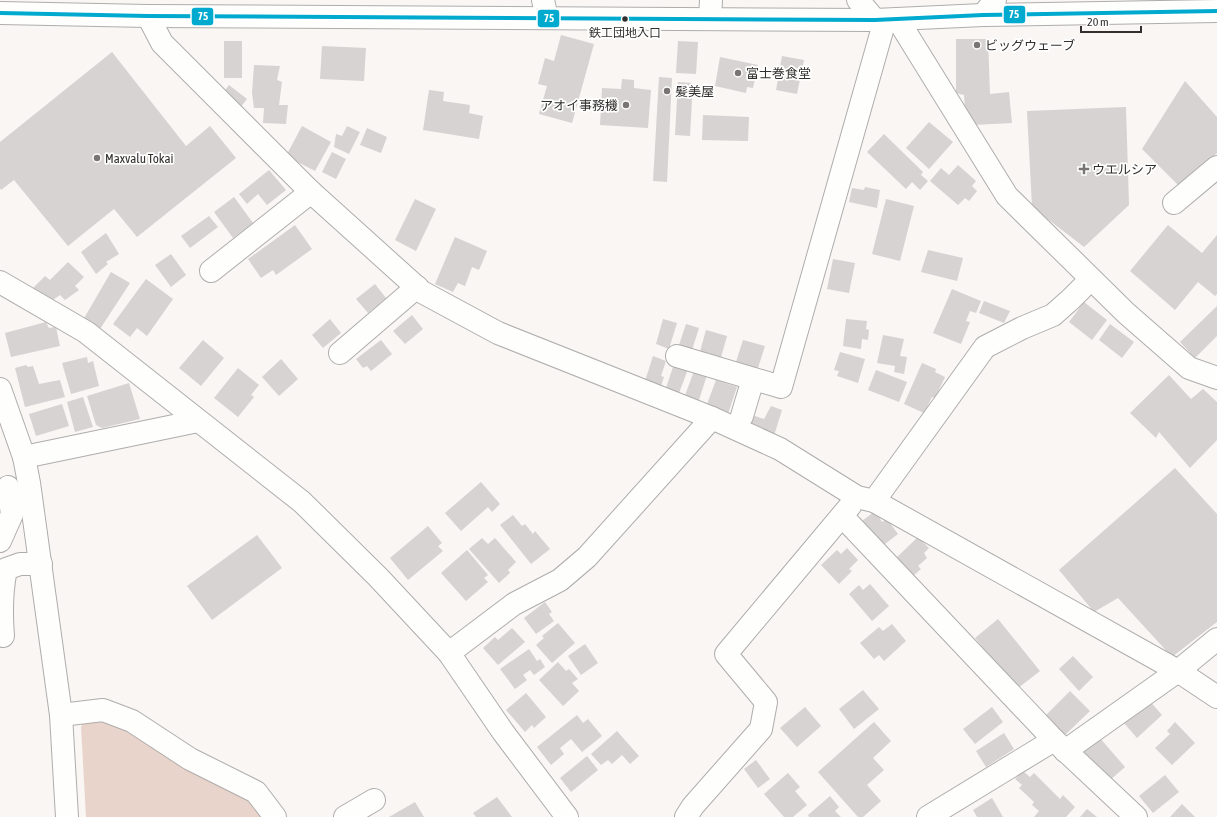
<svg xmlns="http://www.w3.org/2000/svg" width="1217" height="817" font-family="'Asap Condensed','Noto Sans JP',sans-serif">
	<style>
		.forest { fill: #e9d4cb }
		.building { fill: #d6d3d2 }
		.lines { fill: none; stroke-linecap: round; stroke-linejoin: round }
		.minor-casing { stroke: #afadac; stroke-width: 24 }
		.major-casing { stroke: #afadac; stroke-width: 24 }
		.minor { stroke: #fefefd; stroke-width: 22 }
		.major { stroke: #fefefd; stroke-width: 22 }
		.bus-1-casing { stroke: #fff; stroke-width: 7 }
		.bus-1 { stroke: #00a9ce; stroke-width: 4 }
		.bus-dot { fill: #32302f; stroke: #fff; stroke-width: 1.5 }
		.poi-dot { fill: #787574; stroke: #fff; stroke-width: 1.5 }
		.labels { text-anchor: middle; stroke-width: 3.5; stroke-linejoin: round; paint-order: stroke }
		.bus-label { font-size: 12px; fill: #32302f; stroke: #fff }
		.poi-label { font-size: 13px; fill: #32302f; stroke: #fff; text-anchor: start }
		.line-badge { stroke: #fff; stroke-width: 1.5 }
		.badge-label { font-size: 11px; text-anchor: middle; font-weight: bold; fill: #fff }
	</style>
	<rect width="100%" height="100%" fill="#f9f6f4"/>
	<!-- forest -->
	<path class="forest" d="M102,717L251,797L265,817H86L81,727L84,719Z"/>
	<!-- building -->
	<g class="building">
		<path d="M561,35L594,44L572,123L539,114L547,86L538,84L545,58L554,61Z"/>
		<path d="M956,39H988L990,94L1009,92L1012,123L973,125L965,110L964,95L956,93Z"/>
		<rect x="224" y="41" width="18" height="37"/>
		<path d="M678,41L698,42L696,74L676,73Z"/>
		<path d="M322,46L366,48L364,81L320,79Z"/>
		<path d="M112,52L186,146L210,126L236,158L137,237L114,209L68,246L14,180L1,190L0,188V142Z"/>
		<path d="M782,56L804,60L797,94L776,90Z"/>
		<path d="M720,57L758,65L753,88L747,87L746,93L715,86Z"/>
		<path d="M254,65L280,66L277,80L282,82L279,105H288L286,124L263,123L264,108H254L252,93Z"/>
		<path d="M659,77L672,78L667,182L653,181Z"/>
		<path d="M622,79L634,80V88L651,90L648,128L600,125L602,88L621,89Z"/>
		<path d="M1185,81L1217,117V153L1181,188L1142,149Z"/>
		<path d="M678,82L693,83L690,136L675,135Z"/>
		<path d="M229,85L247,99L240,108L222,94Z"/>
		<path d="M429,90L444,92L443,101L470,105L469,113L483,116L479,139L423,130Z"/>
		<path d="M1126,107L1129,205L1084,247L1032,207L1027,111Z"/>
		<path d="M703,115L749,117L748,141L702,140Z"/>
		<path d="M929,122L953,142L929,169L906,148Z"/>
		<path d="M302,126L331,142L315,171L286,156Z"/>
		<path d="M347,126L360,132L349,154L334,147L336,134L342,136Z"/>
		<path d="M367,128L387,137L381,153L360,145Z"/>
		<path d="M884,134L923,172L921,175L928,181L920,190L912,182L906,189L867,152Z"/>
		<path d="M332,152L346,159L336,179L322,172Z"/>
		<path d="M958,165L976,181L972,186L977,191L969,201L965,198L958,205L930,181L941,168L949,175Z"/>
		<path d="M269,170L286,190L267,205L258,194L247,204L239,194Z"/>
		<path d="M865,187L880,190L877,208L849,202L852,188L864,190Z"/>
		<path d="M234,197L253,223L233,238L214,212Z"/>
		<path d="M415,199L436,209L416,251L395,240Z"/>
		<path d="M886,199L914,206L900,261L872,254Z"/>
		<path d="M209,216L218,227L190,248L181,236Z"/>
		<path d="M295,225L312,249L276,275L273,270L261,278L248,259Z"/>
		<path d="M1168,225L1202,253L1217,235V294L1215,296L1198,282L1175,310L1130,271Z"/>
		<path d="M106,233L119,254L106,262L108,264L96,274L81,252Z"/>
		<path d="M455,237L487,251L479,270L472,267L465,286L458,283L453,292L435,284Z"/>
		<path d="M928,250L963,258L957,281L921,272Z"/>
		<path d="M171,254L186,275L171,287L155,265Z"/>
		<path d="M833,259L855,263L849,293L827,289Z"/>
		<path d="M68,262L84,277L75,286L79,290L65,300L60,295L50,302L30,291L45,276L50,280Z"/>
		<path d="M111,272L130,283L100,329L83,320Z"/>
		<path d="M146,279L173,299L147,336L137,328L130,337L113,324Z"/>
		<path d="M375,284L386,298L368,313L356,299Z"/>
		<path d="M952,289L981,301L976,313L970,311L966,321L970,322L961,344L933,333Z"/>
		<path d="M984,301L1010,311L1004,323L979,313Z"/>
		<path d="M1084,302L1107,320L1092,340L1069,322Z"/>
		<path d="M1217,306V336L1195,358L1180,342Z"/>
		<path d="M412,315L423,329L405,344L393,331Z"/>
		<path d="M330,319L341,333L323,348L312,335Z"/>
		<path d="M663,319L677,323L669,349L656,344Z"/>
		<path d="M846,319L867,321L866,329L869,330L868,340L862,339L861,349L843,346Z"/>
		<path d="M46,322L49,328L56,327L60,346L11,357L5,333Z"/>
		<path d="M686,324L699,328L691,353L678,348Z"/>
		<path d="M1110,324L1134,342L1122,358L1099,340Z"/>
		<path d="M706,330L727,336L720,361L699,355Z"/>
		<path d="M883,335L904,339L900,356L907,357L904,374L894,372L895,366L877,363Z"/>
		<path d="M203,340L224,358L201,386L179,368Z"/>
		<path d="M381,340L392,354L371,371L367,366L363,368L356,359Z"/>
		<path d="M743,340L765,346L757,371L735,365Z"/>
		<path d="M840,352L865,359L858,383L837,376L839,371L834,370Z"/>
		<path d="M653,356L666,361L661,376L664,377L660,389L644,384Z"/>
		<path d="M87,357L88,363L93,361L99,386L71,394L62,363Z"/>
		<path d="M281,359L298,379L279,396L262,377Z"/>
		<path d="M922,363L936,369L935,372L945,377L935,398L932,397L924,413L904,404Z"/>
		<path d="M674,364L688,369L678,396L665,391Z"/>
		<path d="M26,365L28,367L33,366L39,384L60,380L65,397L25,407L15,368Z"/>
		<path d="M238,368L259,385L251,395L254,397L238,417L214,398Z"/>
		<path d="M876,370L907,382L899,402L868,390Z"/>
		<path d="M694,371L707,375L698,403L684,398Z"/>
		<path d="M1169,375L1191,399L1203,389L1217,402V440L1190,468L1159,432L1156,438L1130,413Z"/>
		<path d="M716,380L737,387L728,414L706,407Z"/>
		<path d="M129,383L140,419L102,428L96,425L87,396Z"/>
		<path d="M83,397L93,427L75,432L67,402Z"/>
		<path d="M62,404L69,426L36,436L29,414Z"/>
		<path d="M771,406L782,410L773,439L747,426L752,415L764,419Z"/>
		<path d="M1175,468L1217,514V622L1172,657L1118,598L1094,612L1059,570Z"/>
		<path d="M481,482L500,504L492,512L488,507L461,531L445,513Z"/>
		<path d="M875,511L882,522L887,519L898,534L881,547L862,521Z"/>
		<path d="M513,515L522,526L525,524L533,534L535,531L550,549L531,564L500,525Z"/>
		<path d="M428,526L442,543L438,546L443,551L408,580L390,558Z"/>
		<path d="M257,535L282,568L212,620L187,586Z"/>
		<path d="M918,537L929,548L924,553L927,558L918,566L921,569L913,576L895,559Z"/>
		<path d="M482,538L488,544L495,538L516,562L508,570L510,573L499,583L469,549Z"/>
		<path d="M847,548L858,560L849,569L852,571L839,584L821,565L837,550L841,554Z"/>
		<path d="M467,550L488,575L484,578L488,582L466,601L441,573Z"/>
		<path d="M870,584L889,606L872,621L849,594L859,585L863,590Z"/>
		<path d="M545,602L552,612L549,614L554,621L536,634L524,618Z"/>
		<path d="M998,619L1040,671L1017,689L975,638Z"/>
		<path d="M558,623L575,643L552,663L536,645L544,638L542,636Z"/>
		<path d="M892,624L906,641L884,661L879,655L874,659L860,643L879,627L883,631Z"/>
		<path d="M512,628L525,642L498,665L483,648L495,637L498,640Z"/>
		<path d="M585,644L598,663L581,675L568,656Z"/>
		<path d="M529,649L537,661L540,659L545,667L534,675L530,670L523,675L527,680L515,689L500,669Z"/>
		<path d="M1073,656L1093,677L1079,691L1059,669Z"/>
		<path d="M558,662L566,671L569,669L578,679L572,683L579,691L563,706L539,680Z"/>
		<path d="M863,690L879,709L854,729L839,709Z"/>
		<path d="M1070,691L1090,711L1065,735L1046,715Z"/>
		<path d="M526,693L546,717L534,728L532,725L525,732L506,710Z"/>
		<path d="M1148,699L1162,715L1137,738L1123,722Z"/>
		<path d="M805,707L821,726L797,747L780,728Z"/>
		<path d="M992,707L1003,722L975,744L963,729Z"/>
		<path d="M577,715L583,723L588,719L602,736L582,752L571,739L560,748L564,754L551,765L537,747Z"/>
		<path d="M874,722L891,741L873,758L884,770L867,785L881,801L863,817H858L818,772Z"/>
		<path d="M1175,722L1195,743L1172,765L1155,748L1170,734L1167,731Z"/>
		<path d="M617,731L639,756L630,764L622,755L612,764L608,760L601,765L591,754Z"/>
		<path d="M1004,733L1014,749L986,767L976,751Z"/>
		<path d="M1099,737L1125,767L1109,781L1083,751Z"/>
		<path d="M587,756L598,770L571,792L560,778Z"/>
		<path d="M756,760L770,779L758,788L744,769Z"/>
		<path d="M1023,771L1030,777L1034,773L1060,799L1063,795L1075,807L1066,817H1034L1039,811L1032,805L1034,802L1019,788L1022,785L1015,779Z"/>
		<path d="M788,773L800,787L795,791L807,805L793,817H784L764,794Z"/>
		<path d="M1165,775L1179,792L1153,813L1139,796Z"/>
		<path d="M830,796L839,807L835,811L841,817H809L808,815Z"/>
		<path d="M497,797L512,817H476L473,813Z"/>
		<path d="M992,798L1003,817H977L973,810Z"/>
		<path d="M415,802L424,817H389Z"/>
		<path d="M1182,804L1195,817H1170Z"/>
		<path d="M1087,809L1097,817H1080Z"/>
	</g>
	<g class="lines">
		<defs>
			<g id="minor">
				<path d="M543,0L547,18"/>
				<path d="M858,0L875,20"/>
				<path d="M983,15L995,0"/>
				<path d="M148,16L162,43L311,192L422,292L498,333L712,418L780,449L857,497L874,501L1178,671L1217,697"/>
				<path d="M710,19L711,0"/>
				<path d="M898,20L1007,196L1126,313L1189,368L1217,378"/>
				<path d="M1174,203L1217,167"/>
				<path d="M211,271L311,192"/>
				<path d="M0,282L86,332L302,502L378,577L449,653L503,732L567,817"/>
				<path d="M340,353L417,287"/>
				<path d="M677,356L781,387L885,20"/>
				<path d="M0,389L24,457L29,483L61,715L67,817"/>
				<path d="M742,416L753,379"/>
				<path d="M24,457L198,421"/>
				<path d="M874,501L985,347L1022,328L1053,315L1071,299L1091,279"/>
				<path d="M842,516L1054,740L1136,817"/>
				<path d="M0,541L12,514L8,487"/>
				<path d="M3,636C1,612 1,593 6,569L20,564H41"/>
				<path d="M449,653L514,604L560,580L587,557L712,418"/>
				<path d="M61,715L103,710L132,721L190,759L256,792L275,817"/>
				<path d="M1065,751L1178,671L1217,639"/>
				<path d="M345,817L374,800"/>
				<path d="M686,817L693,806L761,729L766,702L726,654L850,506"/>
				<path d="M928,817L1054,740"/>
			</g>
			<path id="major" d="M0,13L148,16L875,20L983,15L1217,11"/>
		</defs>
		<!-- minor casing -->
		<use href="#minor" class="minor-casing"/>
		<!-- major casing -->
		<use href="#major" class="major-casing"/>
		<!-- minor -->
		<use href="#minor" class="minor"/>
		<!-- major -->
		<use href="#major" class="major"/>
		<defs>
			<path id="bus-1" d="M0,13L148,16L875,20L983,15L1217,11"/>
		</defs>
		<!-- bus-1 casing -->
		<use href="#bus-1" class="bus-1-casing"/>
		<!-- bus-1 -->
		<use href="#bus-1" class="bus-1"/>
	</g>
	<!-- markers -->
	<circle class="bus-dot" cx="625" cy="19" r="3.5"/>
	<g class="poi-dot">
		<circle cx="977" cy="45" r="4"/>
		<circle cx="738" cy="73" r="4"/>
		<circle cx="667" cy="91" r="4"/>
		<circle cx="626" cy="105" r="4"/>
		<circle cx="97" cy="158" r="4"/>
		<path d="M1082 163h4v4h4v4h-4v4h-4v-4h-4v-4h4z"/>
	</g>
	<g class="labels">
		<!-- bus labels -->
		<g class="bus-label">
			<text x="625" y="37">鉄工団地入口</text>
		</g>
		<!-- poi labels -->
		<g class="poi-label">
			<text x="985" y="50">ビッグウェーブ</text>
			<text x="746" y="78">富士巻食堂</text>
			<text x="675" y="96">髪美屋</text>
			<text x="618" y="110" text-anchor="end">アオイ事務機</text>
			<text x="105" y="163">Maxvalu Tokai</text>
			<text x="1092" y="174">ウエルシア</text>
		</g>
	</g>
	<g class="line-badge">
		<rect x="1003" y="5" width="23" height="19" rx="4" fill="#00a9ce"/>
		<rect x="191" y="7" width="23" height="19" rx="4" fill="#00a9ce"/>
		<rect x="537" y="9" width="23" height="19" rx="4" fill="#00a9ce"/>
	</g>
	<g class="badge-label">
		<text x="1014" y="18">75</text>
		<text x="203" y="20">75</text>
		<text x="549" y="22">75</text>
	</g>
	<!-- scale -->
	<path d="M1081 26v6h60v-6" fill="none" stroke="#32302f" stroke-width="2"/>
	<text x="1087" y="26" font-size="12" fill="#32302f" stroke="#ffffff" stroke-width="3" paint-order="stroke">20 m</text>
</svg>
